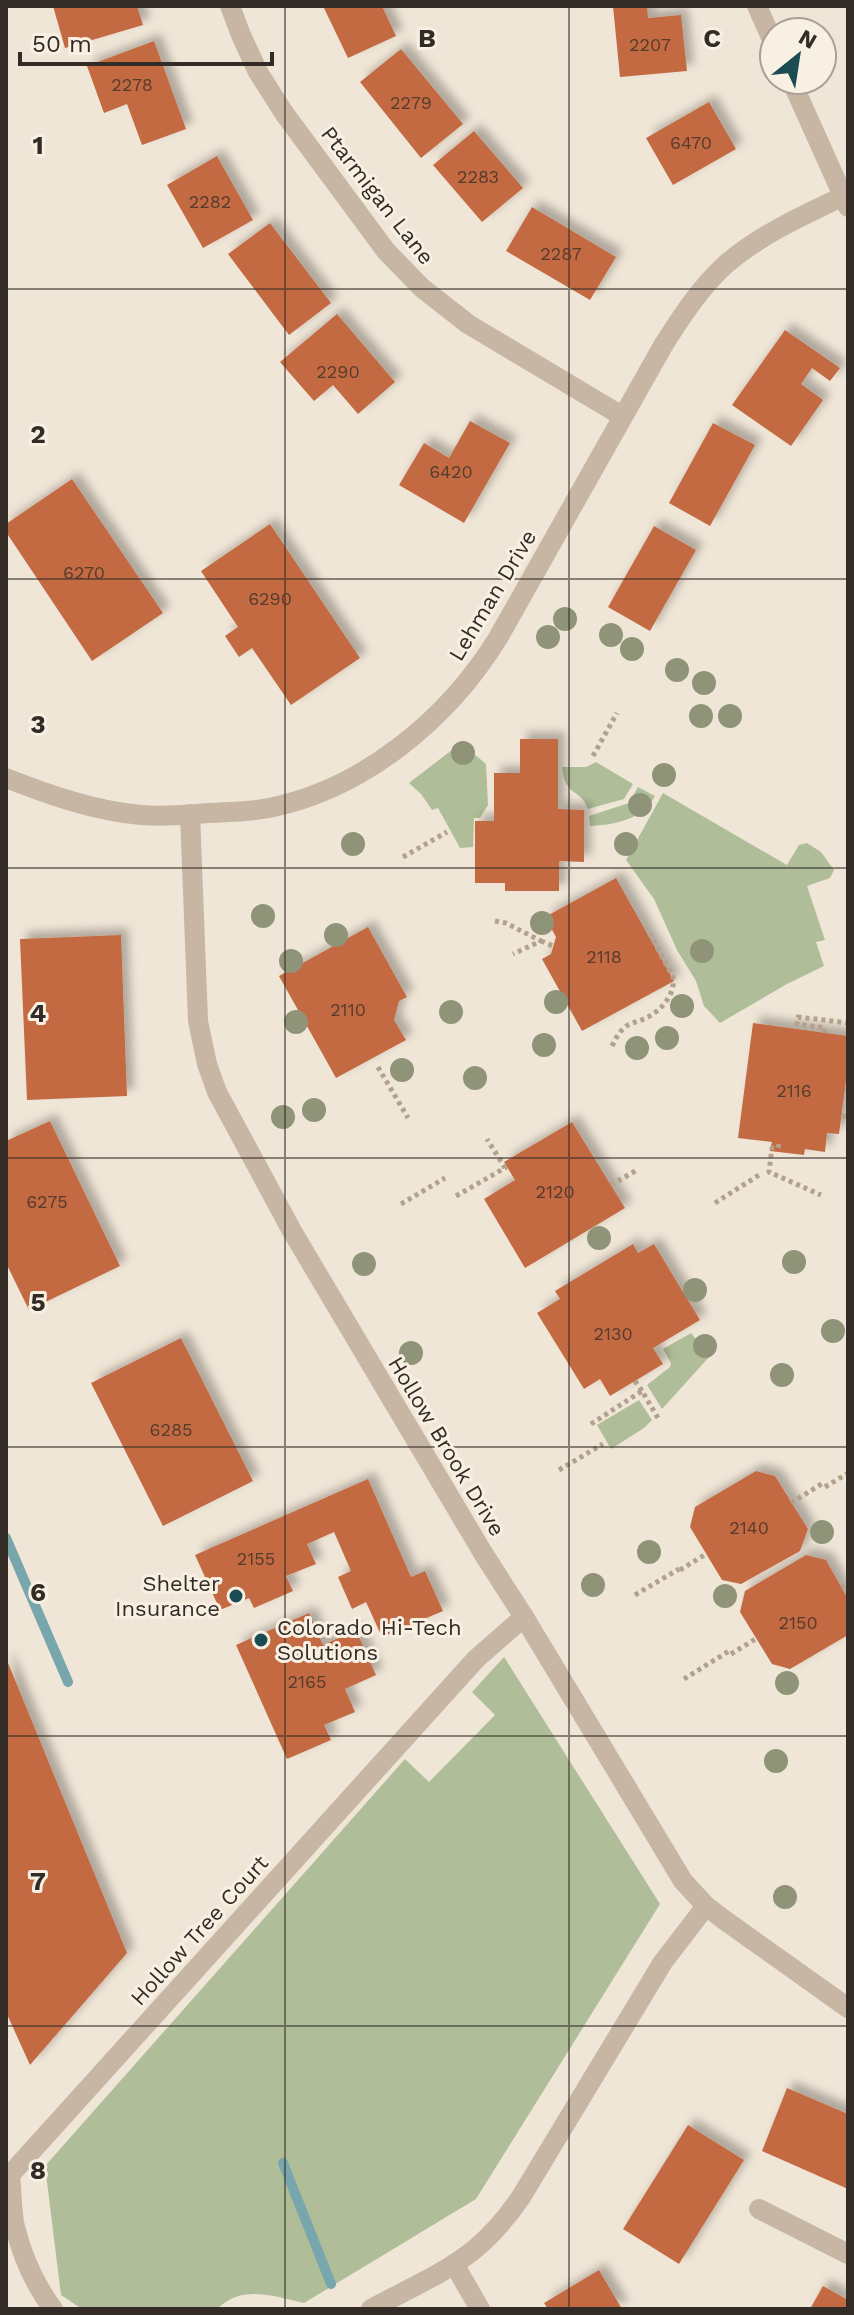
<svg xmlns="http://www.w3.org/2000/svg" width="854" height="2315" font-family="'Work Sans',sans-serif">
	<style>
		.green { fill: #afbe98 }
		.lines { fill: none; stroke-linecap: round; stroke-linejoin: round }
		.stream { stroke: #77a6ac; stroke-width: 10 }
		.building { fill: #c36a42; filter: url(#shadow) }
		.path { stroke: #b3a18e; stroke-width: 5; stroke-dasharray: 4 4; stroke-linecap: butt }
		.minor { stroke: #c7b6a4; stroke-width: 20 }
		.tree { fill: #8f9478 }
		.grid { fill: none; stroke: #332b25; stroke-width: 2; stroke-opacity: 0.55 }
		.poi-dot { fill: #1c4c53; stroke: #f8f0e3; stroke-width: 3 }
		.labels { text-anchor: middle; stroke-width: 6; stroke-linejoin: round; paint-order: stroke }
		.number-label { font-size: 18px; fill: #573b2c }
		.street-label { font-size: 22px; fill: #332b25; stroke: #f8f0e3 }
		.poi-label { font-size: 22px; fill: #332b25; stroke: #f8f0e3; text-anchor: end }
		.grid-label { font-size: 26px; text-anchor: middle; font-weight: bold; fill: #332b25; stroke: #f8f0e3; stroke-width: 6; stroke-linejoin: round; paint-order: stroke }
	</style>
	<defs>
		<filter id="shadow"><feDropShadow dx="7" dy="-7" stdDeviation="4" flood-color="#0004"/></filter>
	</defs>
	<rect width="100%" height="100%" fill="#f0e6d7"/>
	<!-- green -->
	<g class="green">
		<path d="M461,743L486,764L488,805L480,818H474L473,847L460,848L438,808L432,810L421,794L409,783Z"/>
		<path d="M596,762L633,784L624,799L588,809C580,787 565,798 562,767H586Z"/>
		<path d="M638,787L655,796C644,819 614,825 590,826L589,816L629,803Z"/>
		<path d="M663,793L787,865L799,845L807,843L821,852L834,870L830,878L807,886L825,940L816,942L824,966L787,984L720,1023L704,1006L696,981L677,950L654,899L626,860Z"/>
		<path d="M691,1333L710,1356L662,1409L647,1385L670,1367L671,1363L663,1349Z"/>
		<path d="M639,1400L652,1420L644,1428L611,1449L597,1425Z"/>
		<path d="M504,1657L660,1904L476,2199L304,2303C273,2296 242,2284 217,2309H82L61,2295L45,2166L405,1759L429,1782L495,1715L472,1692Z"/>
	</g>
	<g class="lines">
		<!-- stream -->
		<g class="stream">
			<path d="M6,1538L68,1682"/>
			<path d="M283,2163L331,2284"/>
		</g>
	</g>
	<!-- building -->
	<g class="building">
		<path d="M53,6H137L143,25L65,48Z"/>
		<path d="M323,6H382L396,36L348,58Z"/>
		<path d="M613,6H647L648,18L681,15L687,71L620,77Z"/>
		<path d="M154,41L186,129L142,145L127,104L104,113L87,66Z"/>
		<path d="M401,49L463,124L421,158L360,82Z"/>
		<path d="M709,102L736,149L673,185L646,138Z"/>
		<path d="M474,131L523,188L482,222L433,165Z"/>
		<path d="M217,156L253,220L203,248L167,185Z"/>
		<path d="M532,207L616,257L590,300L506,251Z"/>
		<path d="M270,223L331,303L289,335L228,254Z"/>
		<path d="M337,314L395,382L358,414L333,385L314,401L280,362Z"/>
		<path d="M785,330L840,368L830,381L812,368L801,384L823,400L791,446L732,405Z"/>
		<path d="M470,421L510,443L464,523L399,485L424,443L449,458Z"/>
		<path d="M713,423L755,445L710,526L669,503Z"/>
		<path d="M72,479L163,613L92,661L6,532V524Z"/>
		<path d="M270,524L360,658L291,705L252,648L239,657L225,636L238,627L201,571Z"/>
		<path d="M654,526L696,550L650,631L608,607Z"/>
		<path d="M520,739H558V809L584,810V862L559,861V891H505V883H475V821H494V773H520Z"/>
		<path d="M616,878L674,981L582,1031L542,959L551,954L556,937L545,917Z"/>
		<path d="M368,927L407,997L399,1001L394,1020L406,1040L336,1078L279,976Z"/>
		<path d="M121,935L127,1096L27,1100L20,939Z"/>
		<path d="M753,1023L848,1036V1065L839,1134L827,1133L825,1152L805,1149L804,1155L770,1151L772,1142L738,1138Z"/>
		<path d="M50,1121L120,1266L29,1310L6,1263V1141Z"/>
		<path d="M572,1122L625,1208L525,1268L484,1199L515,1180L504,1162Z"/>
		<path d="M633,1244L638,1253L654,1244L700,1320L653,1348L663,1364L610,1396L600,1379L584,1389L537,1313L560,1299L555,1291Z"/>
		<path d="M181,1338L253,1481L163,1526L91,1383Z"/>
		<path d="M756,1471L775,1476L808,1529L800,1551L741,1584L722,1580L690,1527L695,1507Z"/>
		<path d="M368,1479L411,1577L425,1571L443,1611L382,1637L366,1602L352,1609L338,1577L351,1571L334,1532L307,1544L316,1564L286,1576L293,1591L254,1608L249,1598L220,1610L195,1555Z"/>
		<path d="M806,1555L826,1560L848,1599V1635L790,1669L772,1664L740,1612L745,1591Z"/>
		<path d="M309,1613L323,1645L356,1630L376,1675L345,1689L355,1712L324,1725L331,1740L287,1759L236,1645Z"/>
		<path d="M6,1658L127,1953L30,2065L6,2012Z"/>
		<path d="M787,2088L848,2114V2189L762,2151Z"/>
		<path d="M688,2125L744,2160L679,2264L623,2229Z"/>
		<path d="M599,2270L622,2309H548L544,2303Z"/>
		<path d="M823,2286L848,2300V2309H810Z"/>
	</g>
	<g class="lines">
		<!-- path -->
		<g class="path">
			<path d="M593,756L617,713"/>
			<path d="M403,857L447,832"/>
			<path d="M495,921L506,923L541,941L513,954"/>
			<path d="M541,941L553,946"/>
			<path d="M824,1033L825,1028L797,1024L798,1017L848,1023"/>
			<path d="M612,1046C616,1038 620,1030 628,1025C634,1022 640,1021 646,1018C661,1011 676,994 673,977L647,929"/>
			<path d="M378,1067L408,1118"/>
			<path d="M842,1116L848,1117"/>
			<path d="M779,1144L778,1148H772L769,1172L821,1195"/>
			<path d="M611,1185L637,1170"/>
			<path d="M456,1196L505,1168L487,1139"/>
			<path d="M715,1203L759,1175"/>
			<path d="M401,1204L445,1178"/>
			<path d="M635,1381L642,1391"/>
			<path d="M591,1424L642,1391L658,1418"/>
			<path d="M559,1470L603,1444"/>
			<path d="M825,1487L848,1473"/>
			<path d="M791,1503L823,1483"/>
			<path d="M680,1570L706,1554"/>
			<path d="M841,1587L848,1584"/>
			<path d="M635,1595L679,1569"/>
			<path d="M731,1654L757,1638"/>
			<path d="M684,1679L729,1651"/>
		</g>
		<!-- minor -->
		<g class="minor">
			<path d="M230,6L241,35L258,72L284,113L386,251L422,288L468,324L622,416"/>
			<path d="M757,6L774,44"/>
			<path d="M791,80L848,207"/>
			<path d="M6,778C49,795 95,811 141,815C163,817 186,815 208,813C228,812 249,812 269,808C364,789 448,719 498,638L664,344C682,316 700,288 725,265C759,235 806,214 848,194"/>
			<path d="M190,814L198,1021L207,1064L217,1092L292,1231L483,1553L524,1617L683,1881L706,1906L723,1919L848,2008"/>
			<path d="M759,2209L848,2254"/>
			<path d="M454,2264L480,2309"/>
			<path d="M53,2309C35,2285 22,2255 15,2227C11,2210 12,2191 10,2175L476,1659L524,1617"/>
			<path d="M371,2309C406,2290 444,2274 475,2249C493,2234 508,2216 521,2197L663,1962L706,1906"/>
		</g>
	</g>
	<!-- trees -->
	<g class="tree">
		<circle cx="565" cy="619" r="12"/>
		<circle cx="611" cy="635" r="12"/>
		<circle cx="548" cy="637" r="12"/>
		<circle cx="632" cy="649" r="12"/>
		<circle cx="677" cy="670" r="12"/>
		<circle cx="704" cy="683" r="12"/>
		<circle cx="701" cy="716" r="12"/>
		<circle cx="730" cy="716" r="12"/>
		<circle cx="463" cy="753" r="12"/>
		<circle cx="664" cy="775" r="12"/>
		<circle cx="640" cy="805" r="12"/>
		<circle cx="353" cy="844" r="12"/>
		<circle cx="626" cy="844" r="12"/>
		<circle cx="263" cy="916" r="12"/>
		<circle cx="542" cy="923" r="12"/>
		<circle cx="336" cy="935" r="12"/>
		<circle cx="702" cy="951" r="12"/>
		<circle cx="291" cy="961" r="12"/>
		<circle cx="556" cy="1002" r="12"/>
		<circle cx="682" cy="1006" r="12"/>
		<circle cx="451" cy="1012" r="12"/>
		<circle cx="296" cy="1022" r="12"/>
		<circle cx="667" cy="1038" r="12"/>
		<circle cx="544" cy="1045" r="12"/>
		<circle cx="637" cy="1048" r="12"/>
		<circle cx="402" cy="1070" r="12"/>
		<circle cx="475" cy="1078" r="12"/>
		<circle cx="314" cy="1110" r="12"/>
		<circle cx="283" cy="1117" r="12"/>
		<circle cx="599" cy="1238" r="12"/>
		<circle cx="794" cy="1262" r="12"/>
		<circle cx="364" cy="1264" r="12"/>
		<circle cx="695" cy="1290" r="12"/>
		<circle cx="833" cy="1331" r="12"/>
		<circle cx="705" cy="1346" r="12"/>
		<circle cx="411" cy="1353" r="12"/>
		<circle cx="782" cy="1375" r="12"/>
		<circle cx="822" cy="1532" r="12"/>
		<circle cx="649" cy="1552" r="12"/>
		<circle cx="593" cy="1585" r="12"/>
		<circle cx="725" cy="1596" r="12"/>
		<circle cx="787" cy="1683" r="12"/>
		<circle cx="776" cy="1761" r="12"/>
		<circle cx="785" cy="1897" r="12"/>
	</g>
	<!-- grid -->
	<path class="grid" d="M285,6V2309M569,6V2309M6,289H848M6,579H848M6,868H848M6,1158H848M6,1447H848M6,1736H848M6,2026H848"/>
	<!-- markers -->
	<g class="poi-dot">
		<circle cx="236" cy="1596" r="8"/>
		<circle cx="261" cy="1640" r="8"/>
	</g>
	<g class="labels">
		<!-- number labels -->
		<g class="number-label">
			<text x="650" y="51">2207</text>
			<text x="132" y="91">2278</text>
			<text x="411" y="109">2279</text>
			<text x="691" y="149">6470</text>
			<text x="478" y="183">2283</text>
			<text x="210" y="208">2282</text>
			<text x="561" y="260">2287</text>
			<text x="338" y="378">2290</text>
			<text x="451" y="478">6420</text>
			<text x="84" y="579">6270</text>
			<text x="270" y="605">6290</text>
			<text x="604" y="963">2118</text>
			<text x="348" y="1016">2110</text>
			<text x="794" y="1097">2116</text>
			<text x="555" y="1198">2120</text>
			<text x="47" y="1208">6275</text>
			<text x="613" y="1340">2130</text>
			<text x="171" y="1436">6285</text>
			<text x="749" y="1534">2140</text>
			<text x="256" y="1565">2155</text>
			<text x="798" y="1629">2150</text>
			<text x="307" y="1688">2165</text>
		</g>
		<!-- street labels -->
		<g class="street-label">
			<text transform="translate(378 195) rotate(52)" y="8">Ptarmigan Lane</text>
			<text transform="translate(492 595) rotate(-59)" y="8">Lehman Drive</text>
			<text transform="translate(447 1446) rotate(59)" y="8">Hollow Brook Drive</text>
			<text transform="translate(199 1930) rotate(-48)" y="8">Hollow Tree Court</text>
		</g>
		<!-- poi labels -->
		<g class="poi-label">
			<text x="220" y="1591">Shelter<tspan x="220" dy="25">Insurance</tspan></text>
			<text x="277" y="1635" text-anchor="start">Colorado Hi-Tech<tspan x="277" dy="25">Solutions</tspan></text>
		</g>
	</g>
	<g class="grid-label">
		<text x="427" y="47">B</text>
		<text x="712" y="47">C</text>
		<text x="38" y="154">1</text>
		<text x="38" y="443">2</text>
		<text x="38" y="733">3</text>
		<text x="38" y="1022">4</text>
		<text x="38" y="1311">5</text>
		<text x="38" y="1601">6</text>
		<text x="38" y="1890">7</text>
		<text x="38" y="2179">8</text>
	</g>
	<!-- border -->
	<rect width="854" height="2315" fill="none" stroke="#332b25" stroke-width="16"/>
	<!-- north arrow -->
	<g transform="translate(798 56) rotate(30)"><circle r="38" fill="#f8f0e3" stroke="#a9a197" stroke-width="2"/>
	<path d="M0-6L14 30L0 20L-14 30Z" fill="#1c4c53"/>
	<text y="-12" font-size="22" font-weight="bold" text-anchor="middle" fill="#332b25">N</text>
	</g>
	<!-- scale -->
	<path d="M20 52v12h252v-12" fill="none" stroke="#332b25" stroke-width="4"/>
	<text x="32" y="52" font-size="24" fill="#332b25" stroke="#f8f0e3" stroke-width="6" paint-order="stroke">50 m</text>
</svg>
